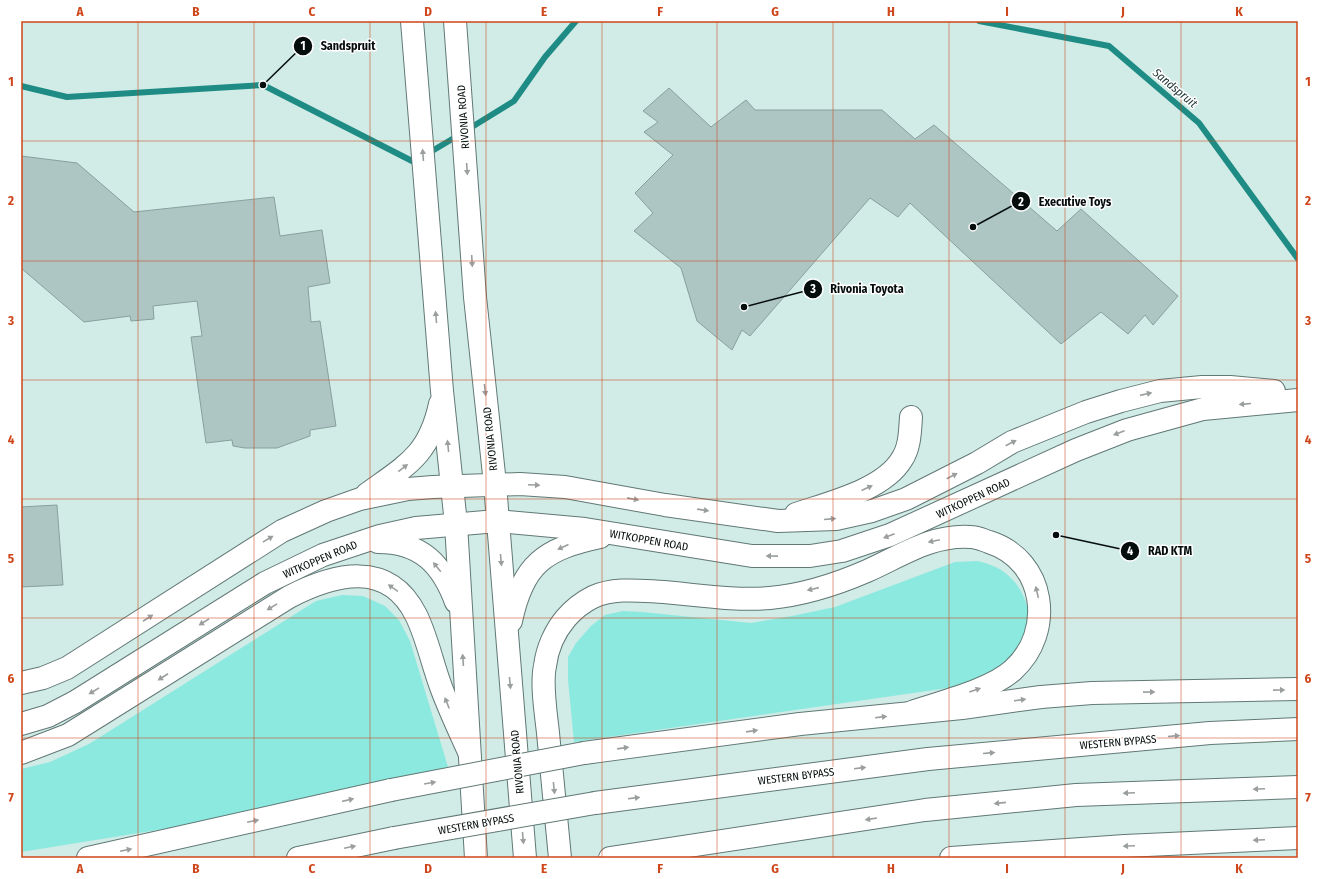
<svg xmlns="http://www.w3.org/2000/svg" width="1319" height="879" font-family="'Fira Sans Condensed',sans-serif">
	<style>
		.green { fill: #8be9df }
		.lines { fill: none; stroke-linecap: round; stroke-linejoin: round }
		.stream { stroke: #1e8c84; stroke-width: 6 }
		.building { fill: #adc6c3; stroke: #88a09d }
		.secondary-casing { stroke: #617875; stroke-width: 24 }
		.motorway-casing { stroke: #617875; stroke-width: 24 }
		.secondary { stroke: #fff; stroke-width: 22 }
		.motorway { stroke: #fff; stroke-width: 22 }
		.motorway-bridge-casing { stroke: #617875; stroke-width: 24; stroke-linecap: butt }
		.motorway-bridge { stroke: #fff; stroke-width: 22 }
		.oneway { fill: #9b9e9e }
		.grid { fill: none; stroke: #ce4619; stroke-width: 1; stroke-opacity: 0.55 }
		.labels { text-anchor: middle; stroke-width: 3; stroke-linejoin: round; paint-order: stroke }
		.street-label { font-size: 11px; fill: #050d0c; stroke: #fff }
		.water-label { font-size: 12px; font-style: italic; fill: #203835; stroke: #fff }
		.leader { fill: none; stroke: #050d0c; stroke-width: 1.5 }
		.callout-dot { fill: #050d0c; stroke: #fff; stroke-width: 1.5 }
		.mark-label { font-size: 12px; text-anchor: middle; font-weight: bold; fill: #fff }
		.callout-label { font-size: 12px; text-anchor: middle; font-weight: bold; fill: #050d0c; stroke: #fff; stroke-width: 3; stroke-linejoin: round; paint-order: stroke }
		.neatline { fill: none; stroke: #ce4619; stroke-width: 1.5 }
		.grid-label { font-size: 13px; text-anchor: middle; font-weight: bold; fill: #ce4619 }
	</style>
	<rect width="100%" height="100%" fill="#d1ebe7"/>
	<!-- green -->
	<g class="green">
		<path d="M978,561C1016,570 1027,594 1032,630L1012,667L969,685L574,742L568,680V657L576,643L591,626L605,615L623,611L642,612L751,623L792,616L835,607L955,562Z"/>
		<path d="M342,595L363,596L385,606L399,620L410,641L448,767L170,828L21,852V769L50,762L89,744L316,601Z"/>
	</g>
	<g class="lines">
		<!-- stream -->
		<g class="stream">
			<path d="M979,21L1109,46L1199,123L1298,259"/>
			<path d="M21,86L67,97L263,85L414,162L418,160"/>
			<path d="M467,130L514,101L545,57L576,21"/>
			<path d="M427,154L459,135"/>
		</g>
	</g>
	<!-- building -->
	<g class="building">
		<path d="M669,88L711,127L746,100L755,110H882L915,139L934,125L1057,231L1081,209L1178,296L1153,325L1145,315L1128,334L1101,312L1061,344L910,203L898,217L870,198L750,336L742,330L732,350L697,321L681,268L634,231L653,213L635,193L673,155L644,132L658,122L643,111Z"/>
		<path d="M21,156L77,163L134,212L274,197L280,236L322,230L330,283L308,287L311,322L320,321L336,426L310,430V436L277,448H245L233,446L232,440L206,443L191,337L202,336L197,301L153,306L154,319L131,321L130,316L84,322L21,268Z"/>
		<path d="M57,505L63,585L21,587V507Z"/>
	</g>
	<g class="lines">
		<defs>
			<g id="secondary">
				<path d="M412,21L442,391L456,524L476,858"/>
				<path d="M455,21L475,297L495,484L525,858"/>
				<path d="M367,494C407,465 429,455 440,404"/>
				<path d="M796,514C828,503 884,490 902,459C910,447 910,431 911,417"/>
				<path d="M378,542C421,542 442,564 456,602"/>
				<path d="M511,621C523,564 544,549 600,537"/>
				<path d="M21,683L43,678L67,668L282,531L326,511L360,499L408,489L433,487L520,484L565,487L665,505L778,521L836,519L872,511L906,499L977,463L1012,442L1086,412L1121,401L1160,391L1202,387H1230L1274,391"/>
				<path d="M21,724L48,716L75,702L265,583L323,555L380,536L416,528L497,521L585,529L752,556H810L842,551L890,535L1076,450L1127,430L1203,409L1298,400"/>
			</g>
			<g id="motorway">
				<path d="M21,753L68,735L289,597C334,574 388,559 416,615C427,637 432,663 441,687C449,709 459,730 469,752"/>
				<path d="M584,753L800,724L962,708L1041,697L1092,693L1298,689"/>
				<path d="M595,803L928,759L1210,733L1298,729"/>
				<path d="M88,858L391,790"/>
				<path d="M298,858L394,838"/>
				<path d="M560,858C556,816 552,775 548,733C546,714 541,684 545,666C547,649 555,631 566,618C573,610 583,602 593,597C615,587 641,591 664,592C699,595 735,601 770,598C802,595 837,584 867,571C901,556 932,534 971,537C977,537 983,540 989,542C1046,560 1055,632 1013,670C991,690 941,702 912,712"/>
				<path d="M610,858L925,810L1076,795L1298,787"/>
				<path d="M951,858L1125,846L1298,838"/>
			</g>
		</defs>
		<!-- secondary casing -->
		<use href="#secondary" class="secondary-casing"/>
		<!-- motorway casing -->
		<use href="#motorway" class="motorway-casing"/>
		<!-- secondary -->
		<use href="#secondary" class="secondary"/>
		<!-- motorway -->
		<use href="#motorway" class="motorway"/>
		<defs>
			<g id="motorway-bridge">
				<path d="M391,790L584,753"/>
				<path d="M394,838L595,803"/>
			</g>
		</defs>
		<!-- motorway-bridge casing -->
		<use href="#motorway-bridge" class="motorway-bridge-casing"/>
		<!-- motorway-bridge -->
		<use href="#motorway-bridge" class="motorway-bridge"/>
	</g>
	<!-- one-way arrows -->
	<defs><path id="oneway-solid" d="M-6-.8H1V-3.2L6.5 0L1 3.2V.8H-6Z"/></defs>
	<g class="oneway">
		<use href="#oneway-solid" transform="translate(423 155) rotate(-94)"/>
		<use href="#oneway-solid" transform="translate(467 169) rotate(86)"/>
		<use href="#oneway-solid" transform="translate(472 261) rotate(87)"/>
		<use href="#oneway-solid" transform="translate(436 317) rotate(-95)"/>
		<use href="#oneway-solid" transform="translate(485 390) rotate(84)"/>
		<use href="#oneway-solid" transform="translate(1146 394) rotate(-13)"/>
		<use href="#oneway-solid" transform="translate(1245 404) rotate(175)"/>
		<use href="#oneway-solid" transform="translate(1119 433) rotate(159)"/>
		<use href="#oneway-solid" transform="translate(1011 443) rotate(-27)"/>
		<use href="#oneway-solid" transform="translate(448 446) rotate(-96)"/>
		<use href="#oneway-solid" transform="translate(403 468) rotate(-38)"/>
		<use href="#oneway-solid" transform="translate(952 476) rotate(-27)"/>
		<use href="#oneway-solid" transform="translate(534 485) rotate(3)"/>
		<use href="#oneway-solid" transform="translate(867 488) rotate(-24)"/>
		<use href="#oneway-solid" transform="translate(633 499) rotate(11)"/>
		<use href="#oneway-solid" transform="translate(703 510) rotate(8)"/>
		<use href="#oneway-solid" transform="translate(830 519) rotate(-5)"/>
		<use href="#oneway-solid" transform="translate(889 536) rotate(159)"/>
		<use href="#oneway-solid" transform="translate(268 539) rotate(-31)"/>
		<use href="#oneway-solid" transform="translate(934 541) rotate(168)"/>
		<use href="#oneway-solid" transform="translate(563 547) rotate(156)"/>
		<use href="#oneway-solid" transform="translate(772 556) rotate(-179)"/>
		<use href="#oneway-solid" transform="translate(501 560) rotate(85)"/>
		<use href="#oneway-solid" transform="translate(437 567) rotate(-129)"/>
		<use href="#oneway-solid" transform="translate(393 588) rotate(-145)"/>
		<use href="#oneway-solid" transform="translate(813 589) rotate(167)"/>
		<use href="#oneway-solid" transform="translate(1037 592) rotate(-103)"/>
		<use href="#oneway-solid" transform="translate(272 607) rotate(149)"/>
		<use href="#oneway-solid" transform="translate(148 618) rotate(-33)"/>
		<use href="#oneway-solid" transform="translate(204 622) rotate(148)"/>
		<use href="#oneway-solid" transform="translate(463 660) rotate(-94)"/>
		<use href="#oneway-solid" transform="translate(163 677) rotate(147)"/>
		<use href="#oneway-solid" transform="translate(510 683) rotate(85)"/>
		<use href="#oneway-solid" transform="translate(975 690) rotate(-19)"/>
		<use href="#oneway-solid" transform="translate(1279 690) rotate(-1)"/>
		<use href="#oneway-solid" transform="translate(94 691) rotate(149)"/>
		<use href="#oneway-solid" transform="translate(1149 692) rotate(-1)"/>
		<use href="#oneway-solid" transform="translate(1020 700) rotate(-8)"/>
		<use href="#oneway-solid" transform="translate(447 703) rotate(-112)"/>
		<use href="#oneway-solid" transform="translate(881 717) rotate(-7)"/>
		<use href="#oneway-solid" transform="translate(752 731) rotate(-8)"/>
		<use href="#oneway-solid" transform="translate(1174 736) rotate(-5)"/>
		<use href="#oneway-solid" transform="translate(623 748) rotate(-8)"/>
		<use href="#oneway-solid" transform="translate(989 753) rotate(-5)"/>
		<use href="#oneway-solid" transform="translate(860 768) rotate(-7)"/>
		<use href="#oneway-solid" transform="translate(430 783) rotate(-10)"/>
		<use href="#oneway-solid" transform="translate(554 788) rotate(84)"/>
		<use href="#oneway-solid" transform="translate(1259 789) rotate(178)"/>
		<use href="#oneway-solid" transform="translate(1129 793) rotate(178)"/>
		<use href="#oneway-solid" transform="translate(634 798) rotate(-7)"/>
		<use href="#oneway-solid" transform="translate(348 800) rotate(-13)"/>
		<use href="#oneway-solid" transform="translate(1000 803) rotate(174)"/>
		<use href="#oneway-solid" transform="translate(871 819) rotate(171)"/>
		<use href="#oneway-solid" transform="translate(253 821) rotate(-12)"/>
		<use href="#oneway-solid" transform="translate(523 838) rotate(85)"/>
		<use href="#oneway-solid" transform="translate(1259 840) rotate(177)"/>
		<use href="#oneway-solid" transform="translate(1129 846) rotate(177)"/>
		<use href="#oneway-solid" transform="translate(350 847) rotate(-12)"/>
		<use href="#oneway-solid" transform="translate(126 850) rotate(-12)"/>
	</g>
	<!-- grid -->
	<path class="grid" d="M138,21V858M254,21V858M370,21V858M486,21V858M602,21V858M717,21V858M833,21V858M949,21V858M1065,21V858M1181,21V858M21,141H1298M21,261H1298M21,380H1298M21,499H1298M21,618H1298M21,738H1298"/>
	<g class="labels">
		<!-- street labels -->
		<g class="street-label">
			<text transform="translate(463 117) rotate(-94)" y="4">RIVONIA ROAD</text>
			<text transform="translate(490 439) rotate(-96)" y="4">RIVONIA ROAD</text>
			<text transform="translate(973 498) rotate(-25)" y="4">WITKOPPEN ROAD</text>
			<text transform="translate(649 540) rotate(10)" y="4">WITKOPPEN ROAD</text>
			<text transform="translate(320 559) rotate(-23)" y="4">WITKOPPEN ROAD</text>
			<text transform="translate(1118 742) rotate(-5)" y="4">WESTERN BYPASS</text>
			<text transform="translate(517 762) rotate(-95)" y="4">RIVONIA ROAD</text>
			<text transform="translate(796 776) rotate(-7)" y="4">WESTERN BYPASS</text>
			<text transform="translate(476 824) rotate(-10)" y="4">WESTERN BYPASS</text>
		</g>
		<!-- water labels -->
		<g class="water-label">
			<text transform="translate(1175 88) rotate(40)" y="4">Sandspruit</text>
		</g>
	</g>
	<!-- callouts -->
	<path class="leader" d="M263 85L303 46M973 227L1021 201M744 307L813 289M1056 535L1130 551"/>
	<g class="callout-dot">
		<circle cx="263" cy="85" r="4"/>
		<circle cx="973" cy="227" r="4"/>
		<circle cx="744" cy="307" r="4"/>
		<circle cx="1056" cy="535" r="4"/>
		<circle cx="303" cy="46" r="10"/>
		<circle cx="1021" cy="201" r="10"/>
		<circle cx="813" cy="289" r="10"/>
		<circle cx="1130" cy="551" r="10"/>
	</g>
	<g class="mark-label">
		<text x="303" y="50">1</text>
		<text x="1021" y="206">2</text>
		<text x="813" y="293">3</text>
		<text x="1130" y="555">4</text>
	</g>
	<g class="callout-label">
		<text x="348" y="50">Sandspruit</text>
		<text x="1075" y="206">Executive Toys</text>
		<text x="867" y="293">Rivonia Toyota</text>
		<text x="1170" y="555">RAD KTM</text>
	</g>
	<!-- border -->
	<rect width="1319" height="879" fill="none" stroke="#ffffff" stroke-width="44"/>
	<rect x="22" y="22" width="1275" height="835" class="neatline"/>
	<g class="grid-label">
		<text x="80" y="16">A</text>
		<text x="196" y="16">B</text>
		<text x="312" y="16">C</text>
		<text x="428" y="16">D</text>
		<text x="544" y="16">E</text>
		<text x="660" y="16">F</text>
		<text x="775" y="16">G</text>
		<text x="891" y="16">H</text>
		<text x="1007" y="16">I</text>
		<text x="1123" y="16">J</text>
		<text x="1239" y="16">K</text>
		<text x="11" y="86">1</text>
		<text x="1308" y="86">1</text>
		<text x="11" y="205">2</text>
		<text x="1308" y="205">2</text>
		<text x="11" y="325">3</text>
		<text x="1308" y="325">3</text>
		<text x="11" y="444">4</text>
		<text x="1308" y="444">4</text>
		<text x="11" y="563">5</text>
		<text x="1308" y="563">5</text>
		<text x="11" y="683">6</text>
		<text x="1308" y="683">6</text>
		<text x="11" y="802">7</text>
		<text x="1308" y="802">7</text>
		<text x="80" y="873">A</text>
		<text x="196" y="873">B</text>
		<text x="312" y="873">C</text>
		<text x="428" y="873">D</text>
		<text x="544" y="873">E</text>
		<text x="660" y="873">F</text>
		<text x="775" y="873">G</text>
		<text x="891" y="873">H</text>
		<text x="1007" y="873">I</text>
		<text x="1123" y="873">J</text>
		<text x="1239" y="873">K</text>
	</g>
</svg>
